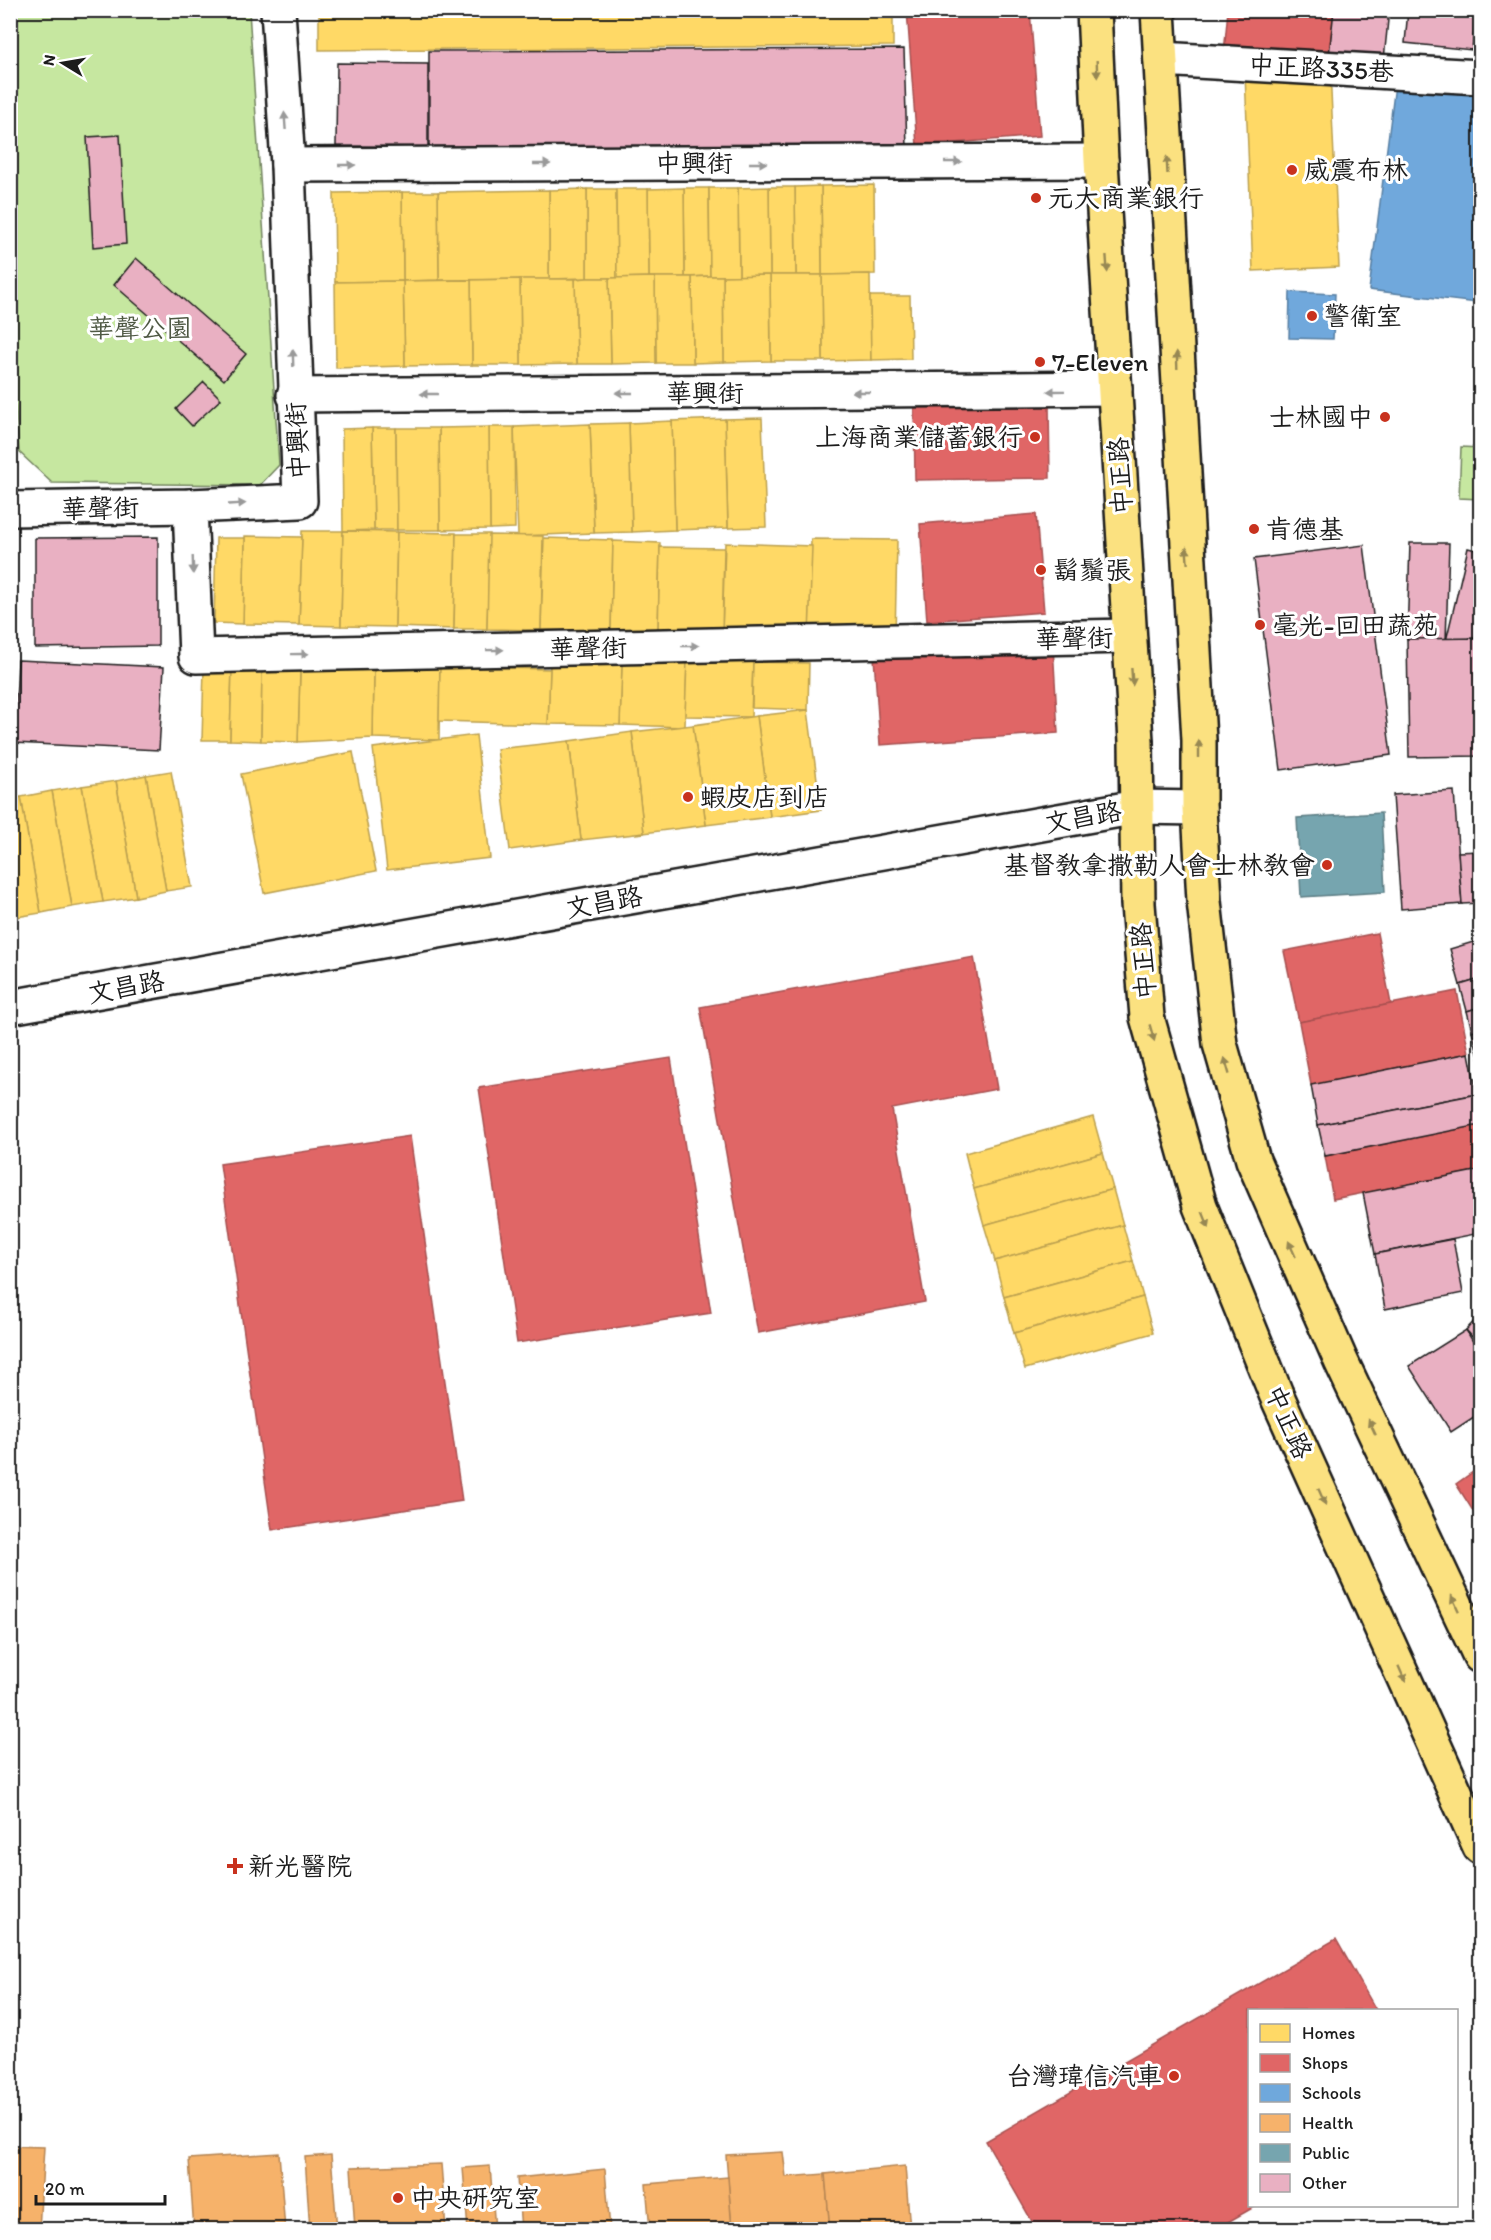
<svg xmlns="http://www.w3.org/2000/svg" width="1491" height="2240" font-family="Itim,'LXGW WenKai TC',sans-serif">
	<style>
		.green { fill: #c6e7a0; stroke: #71825e; stroke-width: 1.5 }
		.homes { fill: #ffd966; stroke: #bba050; stroke-width: 1.5 }
		.shops { fill: #e06666; stroke: #a55050; stroke-width: 1.5 }
		.schools { fill: #6fa8dc; stroke: #567ea2; stroke-width: 1.5 }
		.health { fill: #f6b26b; stroke: #b58553; stroke-width: 1.5 }
		.public { fill: #76a5af; stroke: #5b7c83; stroke-width: 1.5 }
		.building { fill: #e9b0c2; stroke: #1c1c1c; stroke-width: 1.5 }
		.lines { fill: none; stroke-linecap: round; stroke-linejoin: round }
		.minor-casing { stroke: #1c1c1c; stroke-width: 38 }
		.major-casing { stroke: #1c1c1c; stroke-width: 38 }
		.minor { stroke: #fff; stroke-width: 33 }
		.major { stroke: #fbe180; stroke-width: 33 }
		.oneway { fill: #978853 }
		.oneway2 { fill: #999 }
		.poi-dot { fill: #c8321e; stroke: #fff; stroke-width: 2 }
		.labels { text-anchor: middle; stroke-width: 6; stroke-linejoin: round; paint-order: stroke }
		.street-label { font-size: 26px; fill: #1c1c1c; stroke: #fff }
		.poi-label { font-size: 26px; fill: #1c1c1c; stroke: #fff; text-anchor: start }
		.park-label { font-size: 26px; fill: #4f5944; stroke: #fff }
	</style>
	<rect width="100%" height="100%" fill="#fff"/>
	<filter id="ink" filterUnits="userSpaceOnUse"><feTurbulence type="fractalNoise" baseFrequency=".0167" numOctaves="2"/><feDisplacementMap in="SourceGraphic" scale="12" xChannelSelector="R" yChannelSelector="G"/><feConvolveMatrix kernelMatrix="1 2 1 2 8 2 1 2 1" color-interpolation-filters="sRGB"/></filter>
	<g filter="url(#ink)">
		<!-- green -->
		<g class="green">
			<path d="M10,11H249L279,465L260,485L52,483L19,452L10,330Z"/>
			<path d="M1461,447L1480,448V499L1459,498Z"/>
		</g>
		<!-- homes -->
		<g class="homes">
			<path d="M319,10H893V46L319,50Z"/>
			<path d="M1330,70L1339,267L1253,271L1245,74Z"/>
			<path d="M874,185L875,274L822,275L821,186Z"/>
			<path d="M821,186L822,275H796L795,187Z"/>
			<path d="M769,187H795L796,275H770Z"/>
			<path d="M769,187L770,275L739,276L738,188Z"/>
			<path d="M684,188H709L710,276L685,277Z"/>
			<path d="M684,188L685,277H649L648,189Z"/>
			<path d="M709,188H738L739,276H710Z"/>
			<path d="M587,189H616L617,278H587Z"/>
			<path d="M587,189V278L549,279V190Z"/>
			<path d="M616,189H648L649,277L617,278Z"/>
			<path d="M549,190V279L439,280L438,192Z"/>
			<path d="M402,192H438L439,280L403,281Z"/>
			<path d="M402,192L403,281L335,282L334,193Z"/>
			<path d="M870,274L871,360L823,361L822,275Z"/>
			<path d="M770,275H822L823,361H771Z"/>
			<path d="M770,275L771,361L724,362L723,276Z"/>
			<path d="M710,276H723L724,362L693,363L692,277Z"/>
			<path d="M655,277H692L693,363H656Z"/>
			<path d="M655,277L656,363L611,364L609,278Z"/>
			<path d="M587,278H609L611,364H577L575,279Z"/>
			<path d="M520,279H575L577,364L521,365Z"/>
			<path d="M520,279L521,365H472L471,280Z"/>
			<path d="M471,280L472,365L405,366L403,281Z"/>
			<path d="M403,281L405,366L336,368L335,282Z"/>
			<path d="M870,296H910L911,359L871,360Z"/>
			<path d="M762,418L766,527L728,528L725,419Z"/>
			<path d="M725,419L728,528L675,530L672,421Z"/>
			<path d="M672,421L675,530L632,532L629,423Z"/>
			<path d="M629,423L632,532L594,533L590,424Z"/>
			<path d="M590,424L594,533L518,536L514,427Z"/>
			<path d="M489,427H514L515,528L490,529Z"/>
			<path d="M489,427L490,529L440,530L439,428Z"/>
			<path d="M372,428H396L397,530H374Z"/>
			<path d="M372,428L374,530L343,531L342,429Z"/>
			<path d="M396,428H439L440,530H397Z"/>
			<path d="M302,531H343L341,626L299,625Z"/>
			<path d="M343,531L397,532L395,627L341,626Z"/>
			<path d="M397,532L456,533L454,629L395,627Z"/>
			<path d="M456,534H490L487,629H454Z"/>
			<path d="M489,535L543,536L541,630L487,629Z"/>
			<path d="M245,536L302,537L299,625L243,624Z"/>
			<path d="M216,538H245L243,624L214,623Z"/>
			<path d="M544,538L613,540L611,632L541,630Z"/>
			<path d="M811,539L897,540L895,638L809,636Z"/>
			<path d="M613,541L660,543L658,633L611,632Z"/>
			<path d="M725,543L812,546L809,636L722,634Z"/>
			<path d="M660,547L724,548L722,634L658,633Z"/>
			<path d="M622,659L687,660L685,727L620,725Z"/>
			<path d="M687,660L753,662L751,717L685,716Z"/>
			<path d="M753,662L809,663L808,710L752,708Z"/>
			<path d="M550,663L622,665L620,725L548,724Z"/>
			<path d="M374,666L440,667L439,740L373,738Z"/>
			<path d="M374,666L373,738L298,742L300,670Z"/>
			<path d="M440,667L550,669L548,724L439,721Z"/>
			<path d="M204,668H232L230,740H202Z"/>
			<path d="M232,668H262L261,741L230,740Z"/>
			<path d="M262,668L300,670L298,742L261,741Z"/>
			<path d="M808,710L821,810L770,817L757,716Z"/>
			<path d="M757,716L770,817L706,825L693,725Z"/>
			<path d="M693,725L706,825L644,833L632,732Z"/>
			<path d="M632,732L644,833L581,840L569,741Z"/>
			<path d="M476,735L490,858L387,870L373,748Z"/>
			<path d="M569,741L581,840L510,850L497,749Z"/>
			<path d="M353,752L376,871L264,893L241,774Z"/>
			<path d="M171,771L192,887L166,891L146,775Z"/>
			<path d="M146,775L166,891L136,897L116,781Z"/>
			<path d="M116,781L136,897L103,902L82,786Z"/>
			<path d="M82,786L103,902L72,907L52,791Z"/>
			<path d="M52,791L72,907L41,913L21,797Z"/>
			<path d="M21,797L41,913L10,918V799Z"/>
			<path d="M1093,1117L1103,1153L974,1189L965,1153Z"/>
			<path d="M1103,1153L1113,1189L984,1225L974,1189Z"/>
			<path d="M1113,1189L1123,1225L995,1261L984,1225Z"/>
			<path d="M1123,1225L1133,1261L1004,1297L995,1261Z"/>
			<path d="M1133,1261L1143,1297L1014,1333L1004,1297Z"/>
			<path d="M1143,1297L1153,1333L1025,1369L1014,1333Z"/>
		</g>
		<!-- shops -->
		<g class="shops">
			<path d="M907,10H1030L1040,136L917,146Z"/>
			<path d="M1228,10H1334L1328,64L1224,53Z"/>
			<path d="M1049,405L1050,478L915,480L914,407Z"/>
			<path d="M1036,514L1044,612L927,621L920,524Z"/>
			<path d="M1053,646L1058,733L880,745L874,657Z"/>
			<path d="M1377,933L1391,1004L1299,1022L1284,951Z"/>
			<path d="M974,957L997,1089L892,1109L925,1302L758,1333L700,1007Z"/>
			<path d="M1457,991L1469,1053L1311,1085L1299,1022Z"/>
			<path d="M671,1058L711,1313L517,1343L479,1088Z"/>
			<path d="M1480,1125V1170L1333,1199L1325,1156Z"/>
			<path d="M410,1136L462,1501L272,1530L220,1164Z"/>
			<path d="M1480,1467V1522L1456,1484Z"/>
			<path d="M1336,1939L1376,2010H1250V2206H1256L1214,2230H1037L986,2141Z"/>
		</g>
		<!-- schools -->
		<g class="schools">
			<path d="M1396,77L1480,87V279L1477,303L1369,290Z"/>
			<path d="M1290,292L1335,294L1333,339L1289,338Z"/>
		</g>
		<!-- health -->
		<g class="health">
			<path d="M10,2146L44,2147L39,2230H10Z"/>
			<path d="M783,2152L786,2177L825,2174L830,2228L732,2230L726,2155Z"/>
			<path d="M279,2153L285,2230H194L189,2159Z"/>
			<path d="M331,2155L337,2230H310L305,2157Z"/>
			<path d="M441,2164L446,2230H355L351,2167Z"/>
			<path d="M490,2166L495,2230H468L463,2168Z"/>
			<path d="M905,2166L910,2230H830L825,2174Z"/>
			<path d="M605,2169L610,2230H521L517,2178Z"/>
			<path d="M728,2177L732,2230H650L646,2184Z"/>
		</g>
		<!-- public -->
		<path class="public" d="M1381,813L1385,892L1301,897L1297,818Z"/>
		<!-- building -->
		<g class="building">
			<path d="M1334,10H1389L1383,69L1328,64Z"/>
			<path d="M1408,10H1476L1472,50L1405,43Z"/>
			<path d="M904,49L907,148L429,147V51Z"/>
			<path d="M337,63L428,64V147L336,146Z"/>
			<path d="M120,135L126,244L93,247L87,137Z"/>
			<path d="M136,258L246,354L224,380L114,285Z"/>
			<path d="M204,382L221,399L192,426L176,409Z"/>
			<path d="M158,537V646L35,648V538Z"/>
			<path d="M1410,543H1449L1446,641L1407,639Z"/>
			<path d="M1364,545L1391,755L1281,770L1254,559Z"/>
			<path d="M1468,548L1480,551V649L1446,641Z"/>
			<path d="M1480,638V756L1409,757L1407,639Z"/>
			<path d="M18,660L164,667L159,750L14,743Z"/>
			<path d="M1454,791L1462,904L1401,909L1393,795Z"/>
			<path d="M1480,851V903L1462,904L1458,852Z"/>
			<path d="M1480,940V979L1460,985L1450,949Z"/>
			<path d="M1480,979V1007L1467,1011L1460,985Z"/>
			<path d="M1480,1007V1029L1472,1031L1467,1011Z"/>
			<path d="M1480,1029V1060L1472,1031Z"/>
			<path d="M1469,1053L1477,1094L1318,1125L1311,1085Z"/>
			<path d="M1477,1094L1480,1125L1325,1156L1318,1125Z"/>
			<path d="M1480,1170V1233L1375,1254L1363,1193Z"/>
			<path d="M1453,1239L1463,1293L1385,1309L1375,1254Z"/>
			<path d="M1480,1315V1345L1466,1330Z"/>
			<path d="M1466,1330L1480,1353V1413L1451,1432L1409,1366Z"/>
		</g>
		<g class="lines">
			<defs>
				<g id="minor">
					<path d="M1161,59L1480,77"/>
					<path d="M288,165L1101,161"/>
					<path d="M294,395L1115,388"/>
					<path d="M190,506L196,656L1129,636"/>
					<path d="M10,509L190,506L300,501L288,165L278,10"/>
					<path d="M10,1007L1137,807L1199,808"/>
				</g>
				<g id="major">
					<path d="M1094,10L1101,161L1136,741L1138,904L1147,1017L1200,1206L1276,1394L1480,1847"/>
					<path d="M1158,10L1199,740V808L1204,901L1220,1044L1253,1160L1341,1361L1480,1656"/>
				</g>
			</defs>
			<!-- minor casing -->
			<use href="#minor" class="minor-casing"/>
			<!-- major casing -->
			<use href="#major" class="major-casing"/>
			<!-- minor -->
			<use href="#minor" class="minor"/>
			<!-- major -->
			<use href="#major" class="major"/>
		</g>
		<!-- one-way arrows -->
		<defs><path id="oneway-solid" d="M-6-.8H1V-3.2L6.5 0L1 3.2V.8H-6Z" transform="scale(1.5)"/></defs>
		<g class="oneway">
			<use href="#oneway-solid" transform="translate(1097 69) rotate(88)"/>
			<use href="#oneway-solid" transform="translate(1167 165) rotate(-93)"/>
			<use href="#oneway-solid" transform="translate(1107 264) rotate(86)"/>
			<use href="#oneway-solid" transform="translate(1177 360) rotate(-92)"/>
			<use href="#oneway-solid" transform="translate(1187 555) rotate(-94)"/>
			<use href="#oneway-solid" transform="translate(1132 677) rotate(86)"/>
			<use href="#oneway-solid" transform="translate(1199 749) rotate(-90)"/>
			<use href="#oneway-solid" transform="translate(1152 1033) rotate(74)"/>
			<use href="#oneway-solid" transform="translate(1227 1066) rotate(-106)"/>
			<use href="#oneway-solid" transform="translate(1206 1220) rotate(68)"/>
			<use href="#oneway-solid" transform="translate(1292 1249) rotate(-114)"/>
			<use href="#oneway-solid" transform="translate(1372 1427) rotate(-115)"/>
			<use href="#oneway-solid" transform="translate(1322 1497) rotate(66)"/>
			<use href="#oneway-solid" transform="translate(1455 1603) rotate(-115)"/>
			<use href="#oneway-solid" transform="translate(1402 1674) rotate(66)"/>
		</g>
		<g class="oneway2">
			<use href="#oneway-solid" transform="translate(285 121) rotate(-94)"/>
			<use href="#oneway-solid" transform="translate(953 162)"/>
			<use href="#oneway-solid" transform="translate(758 163)"/>
			<use href="#oneway-solid" transform="translate(542 164)"/>
			<use href="#oneway-solid" transform="translate(347 165)"/>
			<use href="#oneway-solid" transform="translate(293 358) rotate(-92)"/>
			<use href="#oneway-solid" transform="translate(1056 391) rotate(179)"/>
			<use href="#oneway-solid" transform="translate(861 392) rotate(180)"/>
			<use href="#oneway-solid" transform="translate(624 393) rotate(180)"/>
			<use href="#oneway-solid" transform="translate(429 394) rotate(180)"/>
			<use href="#oneway-solid" transform="translate(237 504) rotate(-3)"/>
			<use href="#oneway-solid" transform="translate(193 565) rotate(88)"/>
			<use href="#oneway-solid" transform="translate(690 646) rotate(-1)"/>
			<use href="#oneway-solid" transform="translate(495 650) rotate(-1)"/>
			<use href="#oneway-solid" transform="translate(300 654) rotate(-1)"/>
		</g>
	</g>
	<!-- markers -->
	<g class="poi-dot">
		<circle cx="1292" cy="170" r="6"/>
		<circle cx="1036" cy="198" r="6"/>
		<circle cx="1312" cy="316" r="6"/>
		<circle cx="1040" cy="362" r="6"/>
		<circle cx="1385" cy="417" r="6"/>
		<circle cx="1035" cy="437" r="6"/>
		<circle cx="1254" cy="529" r="6"/>
		<circle cx="1041" cy="570" r="6"/>
		<circle cx="1260" cy="625" r="6"/>
		<circle cx="688" cy="797" r="6"/>
		<circle cx="1327" cy="865" r="6"/>
		<path d="M232 1857h6v6h6v6h-6v6h-6v-6h-6v-6h6z"/>
		<circle cx="1174" cy="2076" r="6"/>
		<circle cx="398" cy="2198" r="6"/>
	</g>
	<g class="labels">
		<!-- street labels -->
		<g class="street-label">
			<text transform="translate(1321 68) rotate(3)" y="9">中正路335巷</text>
			<text x="694" y="172">中興街</text>
			<text x="705" y="402">華興街</text>
			<text transform="translate(297 441) rotate(-93)" y="9">中興街</text>
			<text transform="translate(1120 476) rotate(-93)" y="9">中正路</text>
			<text transform="translate(100 508) rotate(-1)" y="9">華聲街</text>
			<text transform="translate(1074 638) rotate(-1)" y="9">華聲街</text>
			<text transform="translate(588 648) rotate(-1)" y="9">華聲街</text>
			<text transform="translate(1083 817) rotate(-10)" y="9">文昌路</text>
			<text transform="translate(604 902) rotate(-10)" y="9">文昌路</text>
			<text transform="translate(1143 961) rotate(-94)" y="9">中正路</text>
			<text transform="translate(126 987) rotate(-10)" y="9">文昌路</text>
			<text transform="translate(1289 1422) rotate(66)" y="9">中正路</text>
		</g>
		<!-- poi labels -->
		<g class="poi-label">
			<text x="1304" y="179">威震布林</text>
			<text x="1048" y="207">元大商業銀行</text>
			<text x="1324" y="325">警衛室</text>
			<text x="1052" y="371">7-Eleven</text>
			<text x="1373" y="426" text-anchor="end">士林國中</text>
			<text x="1023" y="446" text-anchor="end">上海商業儲蓄銀行</text>
			<text x="1266" y="538">肯德基</text>
			<text x="1053" y="579">鬍鬚張</text>
			<text x="1272" y="634">毫光-回田蔬苑</text>
			<text x="700" y="806">蝦皮店到店</text>
			<text x="1315" y="874" text-anchor="end">基督教拿撒勒人會士林教會</text>
			<text x="248" y="1875">新光醫院</text>
			<text x="1162" y="2085" text-anchor="end">台灣瑋信汽車</text>
			<text x="410" y="2207">中央研究室</text>
		</g>
		<!-- park labels -->
		<g class="park-label">
			<text x="140" y="337">華聲公園</text>
		</g>
	</g>
	<!-- margin -->
	<rect width="1491" height="2240" fill="none" stroke="#fff" stroke-width="36"/>
	<rect x="18" y="18" width="1455" height="2204" fill="none" stroke="#1c1c1c" stroke-width="2" filter="url(#ink)"/>
	<!-- legend -->
	<rect x="1248" y="2009" width="210" height="198" fill="#ffffff" stroke="#a4a4a4" stroke-width="1.5"/>
	<rect x="1260" y="2024" width="30" height="18" fill="#ffd966" stroke="#a4a4a4" stroke-width="1.5"/>
	<text x="1302" y="2039" font-size="18" fill="#1c1c1c">Homes</text>
	<rect x="1260" y="2054" width="30" height="18" fill="#e06666" stroke="#a4a4a4" stroke-width="1.5"/>
	<text x="1302" y="2069" font-size="18" fill="#1c1c1c">Shops</text>
	<rect x="1260" y="2084" width="30" height="18" fill="#6fa8dc" stroke="#a4a4a4" stroke-width="1.5"/>
	<text x="1302" y="2099" font-size="18" fill="#1c1c1c">Schools</text>
	<rect x="1260" y="2114" width="30" height="18" fill="#f6b26b" stroke="#a4a4a4" stroke-width="1.5"/>
	<text x="1302" y="2129" font-size="18" fill="#1c1c1c">Health</text>
	<rect x="1260" y="2144" width="30" height="18" fill="#76a5af" stroke="#a4a4a4" stroke-width="1.5"/>
	<text x="1302" y="2159" font-size="18" fill="#1c1c1c">Public</text>
	<rect x="1260" y="2174" width="30" height="18" fill="#e9b0c2" stroke="#a4a4a4" stroke-width="1.5"/>
	<text x="1302" y="2189" font-size="18" fill="#1c1c1c">Other</text>
	<!-- north arrow -->
	<g transform="translate(63 63) rotate(281)" stroke="#ffffff" stroke-width="4.5" paint-order="stroke">
	<path d="M0-4.5L10 22L0 15L-10 22Z" fill="#1c1c1c"/>
	<text y="-9" font-size="16" font-weight="bold" text-anchor="middle" fill="#1c1c1c">N</text>
	</g>
	<!-- scale -->
	<path d="M36 2195v9h129v-9" fill="none" stroke="#1c1c1c" stroke-width="3"/>
	<text x="45" y="2195" font-size="18" fill="#1c1c1c" stroke="#ffffff" stroke-width="4.5" paint-order="stroke">20 m</text>
</svg>
